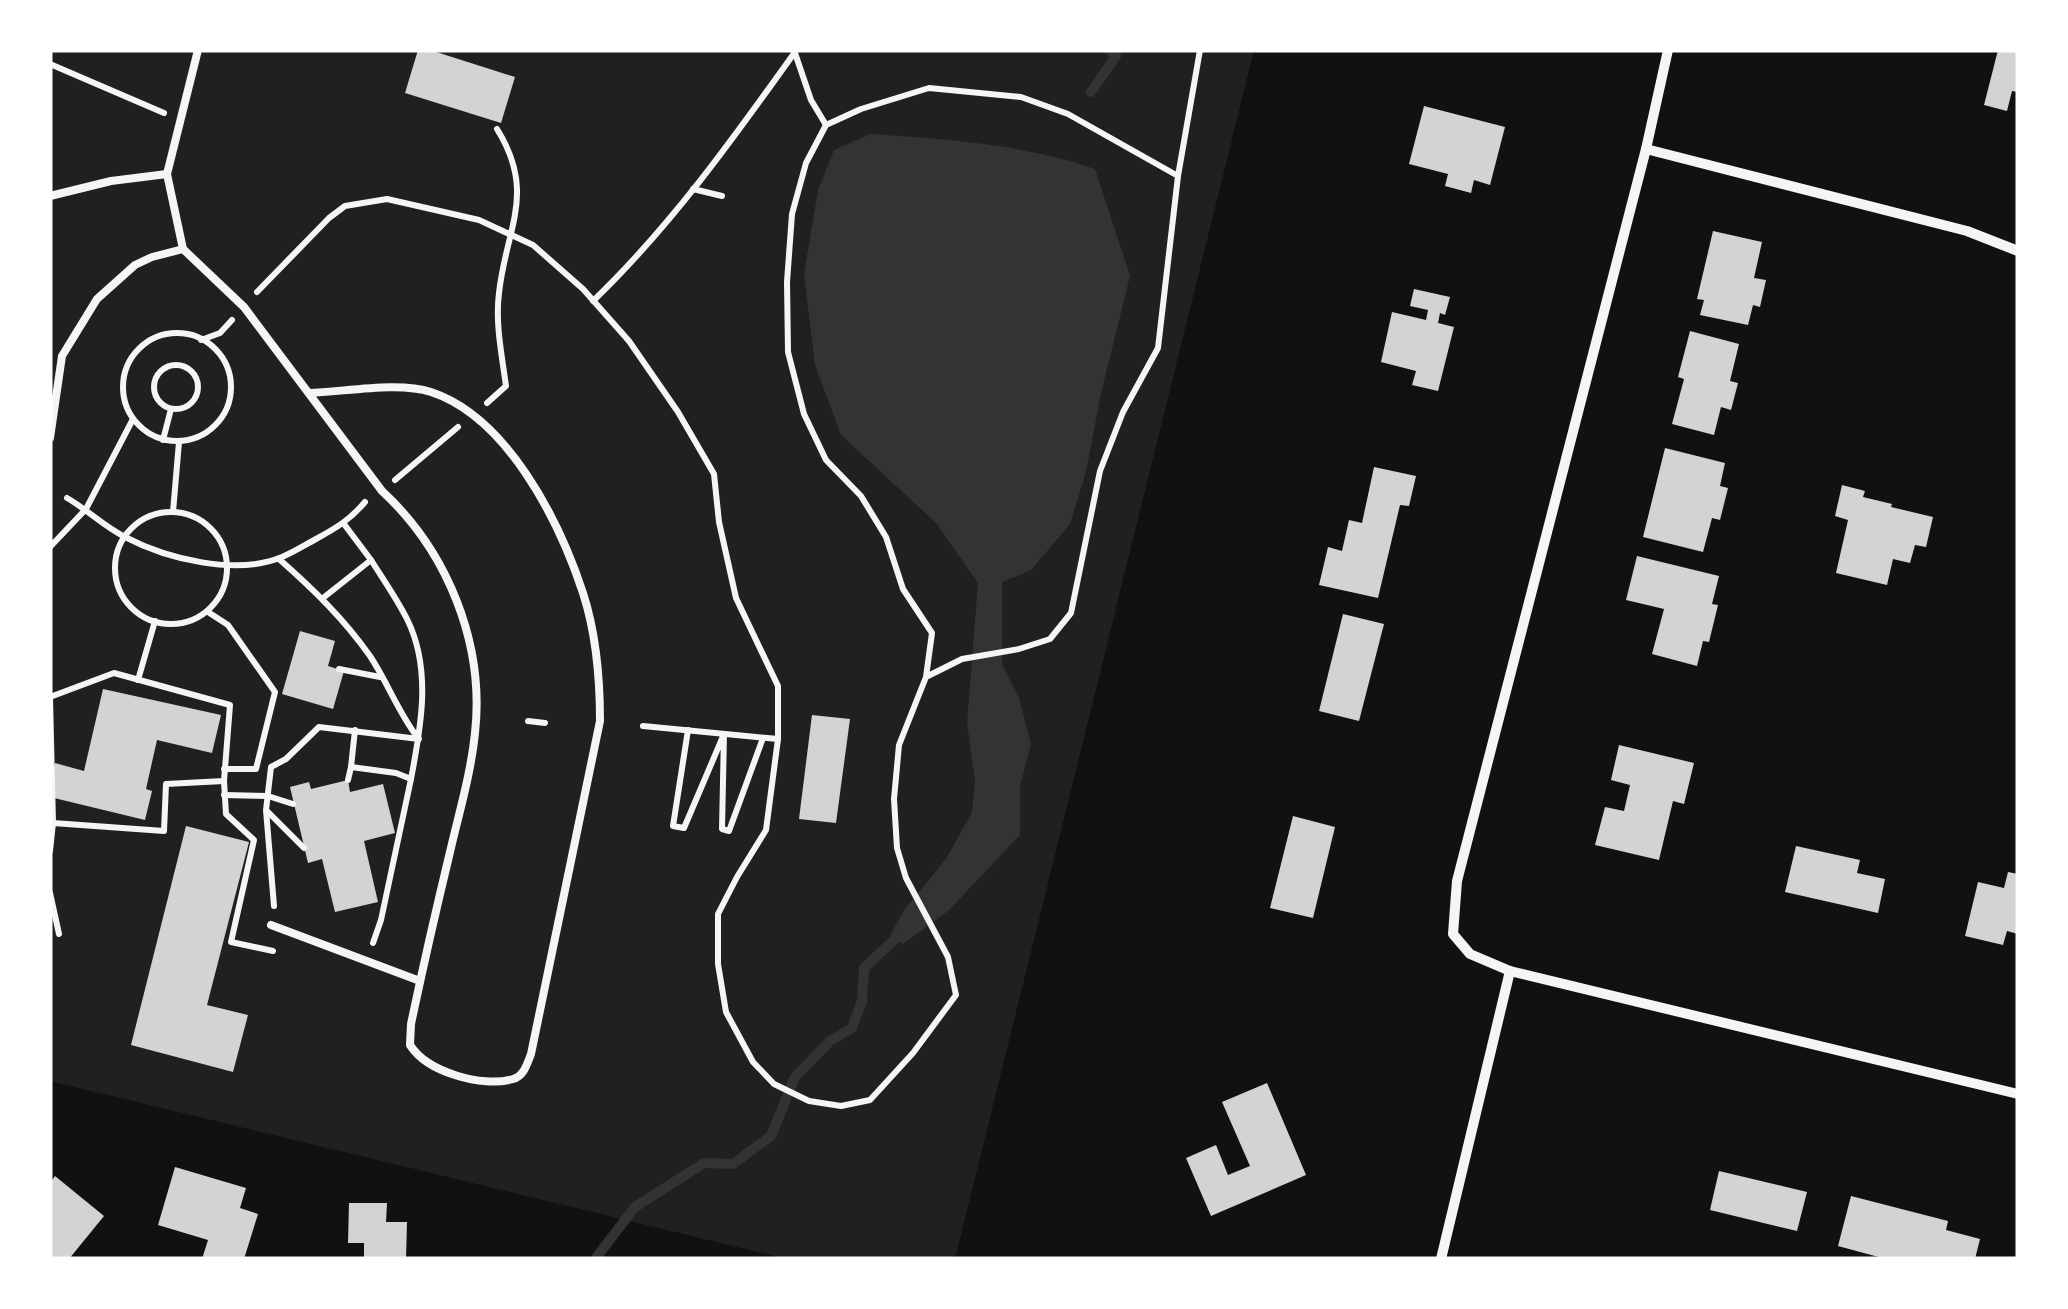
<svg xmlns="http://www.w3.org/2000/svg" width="2068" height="1309" font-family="Manrope,sans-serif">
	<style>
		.green { fill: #202020 }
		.water { fill: #333 }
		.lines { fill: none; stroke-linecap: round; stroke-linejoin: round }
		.stream { stroke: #333; stroke-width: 10 }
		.building { fill: #d3d3d3 }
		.path { stroke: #f5f5f5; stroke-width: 6 }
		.service { stroke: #f5f5f5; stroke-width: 8 }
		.minor { stroke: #f5f5f5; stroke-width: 10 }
	</style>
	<rect width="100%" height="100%" fill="#111"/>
	<!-- green -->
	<path class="green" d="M50,50H1254L955,1259H787L50,1081Z"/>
	<!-- water -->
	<path class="water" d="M870,134C946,139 1023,144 1095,169L1130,276L1101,393L1086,472L1070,524L1031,570L1002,582V664L1019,698L1031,744L1020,787V835L948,911L903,944L890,936L904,910L946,859L972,812L975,781L967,723L978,583L936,523L841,435L815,365L804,274L818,190L834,150Z"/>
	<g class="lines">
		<!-- stream -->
		<g class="stream">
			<path d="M1091,92L1116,56L1110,50"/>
			<path d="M595,1259L635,1207L704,1163L733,1164L771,1136L795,1077L830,1041L852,1028L862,1001L864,968L895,939"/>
		</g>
	</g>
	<!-- building -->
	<g class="building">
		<path d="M418,50H430L515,77L501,123L405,93Z"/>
		<path d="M1998,50H2018V92L2012,91L2007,111L1984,105Z"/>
		<path d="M1424,106L1505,127L1490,185L1474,180L1471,193L1445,186L1448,174L1409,164Z"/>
		<path d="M1713,231L1762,242L1754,278L1766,280L1760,307L1753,305L1748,325L1700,315L1704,300L1697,299Z"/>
		<path d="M1414,289L1450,297L1445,315L1440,313L1438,323L1454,327L1438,391L1412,385L1416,371L1381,362L1392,312L1426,320L1428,310L1410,306Z"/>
		<path d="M1690,331L1739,344L1730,381L1738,383L1731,410L1721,407L1714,435L1672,424L1684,379L1678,377Z"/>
		<path d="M1665,448L1725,463L1720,486L1728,488L1720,520L1712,518L1703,552L1643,537Z"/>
		<path d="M1374,467L1416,476L1409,506L1400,505L1378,598L1319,585L1328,547L1342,551L1349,520L1362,523Z"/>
		<path d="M1842,485L1865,491L1863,497L1892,504L1891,507L1933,517L1926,547L1915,545L1910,563L1893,559L1887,585L1836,573L1848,520L1835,516Z"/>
		<path d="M1637,556L1719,576L1712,604L1718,605L1709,642L1703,641L1697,666L1652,654L1664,609L1626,600Z"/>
		<path d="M1343,614L1384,624L1359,721L1319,711Z"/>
		<path d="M300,631L335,641L328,666L344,671L333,709L282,694Z"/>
		<path d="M103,689L221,715L212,753L157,740L146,789L152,791L145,820L50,797V780L55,763L84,771Z"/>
		<path d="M812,715L850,719L836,823L799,819Z"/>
		<path d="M1619,745L1694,763L1684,804L1673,801L1659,860L1595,845L1605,807L1624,811L1630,785L1611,780Z"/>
		<path d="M348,780L350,792L383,784L395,833L364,841L378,902L335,912L322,859L308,863L290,787L309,782L311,789Z"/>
		<path d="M1293,816L1335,827L1313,918L1270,908Z"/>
		<path d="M186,826L249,842L207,1005L248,1015L233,1072L131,1045Z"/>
		<path d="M1796,846L1860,860L1857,873L1885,879L1878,913L1785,892Z"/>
		<path d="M2008,872L2018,874V934L2007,931L2003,945L1965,936L1978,882L2004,888Z"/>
		<path d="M1267,1083L1306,1175L1211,1216L1186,1158L1216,1145L1228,1175L1250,1166L1222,1102Z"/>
		<path d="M175,1167L246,1188L240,1208L258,1214L244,1259H202L208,1240L158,1225Z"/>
		<path d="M1719,1171L1807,1192L1797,1231L1710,1210Z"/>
		<path d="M55,1176L104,1216L69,1259H50V1183Z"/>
		<path d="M1851,1196L1948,1221L1946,1230L1980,1239L1975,1259H1886L1838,1246Z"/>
		<path d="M349,1203H387L386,1222H407L406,1259H364V1243H348Z"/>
	</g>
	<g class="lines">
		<!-- path -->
		<g class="path">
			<path d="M795,53L811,100L826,125"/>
			<path d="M50,64L164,113"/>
			<path d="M1178,176L1200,50"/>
			<path d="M693,189L722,196"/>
			<path d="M257,292L329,218L345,206L387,199L479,220L533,245L583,289L629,341L678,412L714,474L719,522L736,598L778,686V739L766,830L737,877L718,914V964L726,1012L753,1062L774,1084L809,1101L841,1106L870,1100L913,1053L956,995L948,957L906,878L897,848L894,799L899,745L926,677L962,659L1019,649L1050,639L1071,613L1100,471L1123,412L1158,348L1178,176L1068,114L1021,97L929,88L861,109L826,125L806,163L792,214L787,282L788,352L804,414L826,460L861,496L886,537L903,589L932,633L926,677"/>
			<path d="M593,301C670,227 733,139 795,52"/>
			<circle cx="177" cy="387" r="54"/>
			<path d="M201,340L220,333L232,320"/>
			<circle cx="176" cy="387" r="22"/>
			<path d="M487,403L506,386C502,356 495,323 499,293C506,228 537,193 497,129"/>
			<path d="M163,440L171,409"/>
			<path d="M395,480L458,427"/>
			<path d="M67,498C88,510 103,526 125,537C167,559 236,576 282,557C294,552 305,545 316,539C336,528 350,520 365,502"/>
			<path d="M173,512L179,442"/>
			<circle cx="171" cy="568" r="56"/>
			<path d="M50,547L86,509L133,419"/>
			<path d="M279,559C313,589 344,619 370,656C388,683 398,712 418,738"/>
			<path d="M323,598L371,560L344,524"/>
			<path d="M208,612L228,625L275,692L256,769H224"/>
			<path d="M339,669L380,677"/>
			<path d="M138,680L155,621"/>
			<path d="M528,721L545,723"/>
			<path d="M643,726L778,739"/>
			<path d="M688,730L673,826L684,828L724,734L722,829L729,831L763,738"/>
			<path d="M351,767L355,730"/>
			<path d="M348,780L351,767L396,773L411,779C421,727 432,669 407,619C397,599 383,579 371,560"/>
			<path d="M224,781L226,814L254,840L231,942L273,951"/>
			<path d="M224,795L268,796L293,804"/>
			<path d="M267,811L304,848"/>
			<path d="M50,851L53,823L164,831L166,784L224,781L230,705L114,673L50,697L53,823"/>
			<path d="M50,893L59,934"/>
			<path d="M274,906L266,810L271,767L286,759L319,727L419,739"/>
			<path d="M373,943L381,920L411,779"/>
		</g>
		<!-- service -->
		<g class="service">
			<path d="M198,50L167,174L183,249L244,307L382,491C447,551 485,643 475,733C471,773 459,813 450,852C436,910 423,967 411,1024L410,1045C427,1072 482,1088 513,1079C524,1076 527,1064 531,1054L600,721C600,679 596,633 583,593C559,520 507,417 431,392C398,381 344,392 309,393"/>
			<path d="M50,196L111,181L167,174"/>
			<path d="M50,438L62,356L97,299L135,265L152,257L183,249"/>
			<path d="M271,925L420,981"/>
		</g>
		<!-- minor -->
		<g class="minor">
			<path d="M1646,149L1967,231L2018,251"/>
			<path d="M1510,971L2018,1094"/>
			<path d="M1441,1259L1510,971L1470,954L1453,934L1457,881L1646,149L1668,50"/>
		</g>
	</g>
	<!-- border -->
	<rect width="2068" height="1309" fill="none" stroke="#ffffff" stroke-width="105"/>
</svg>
